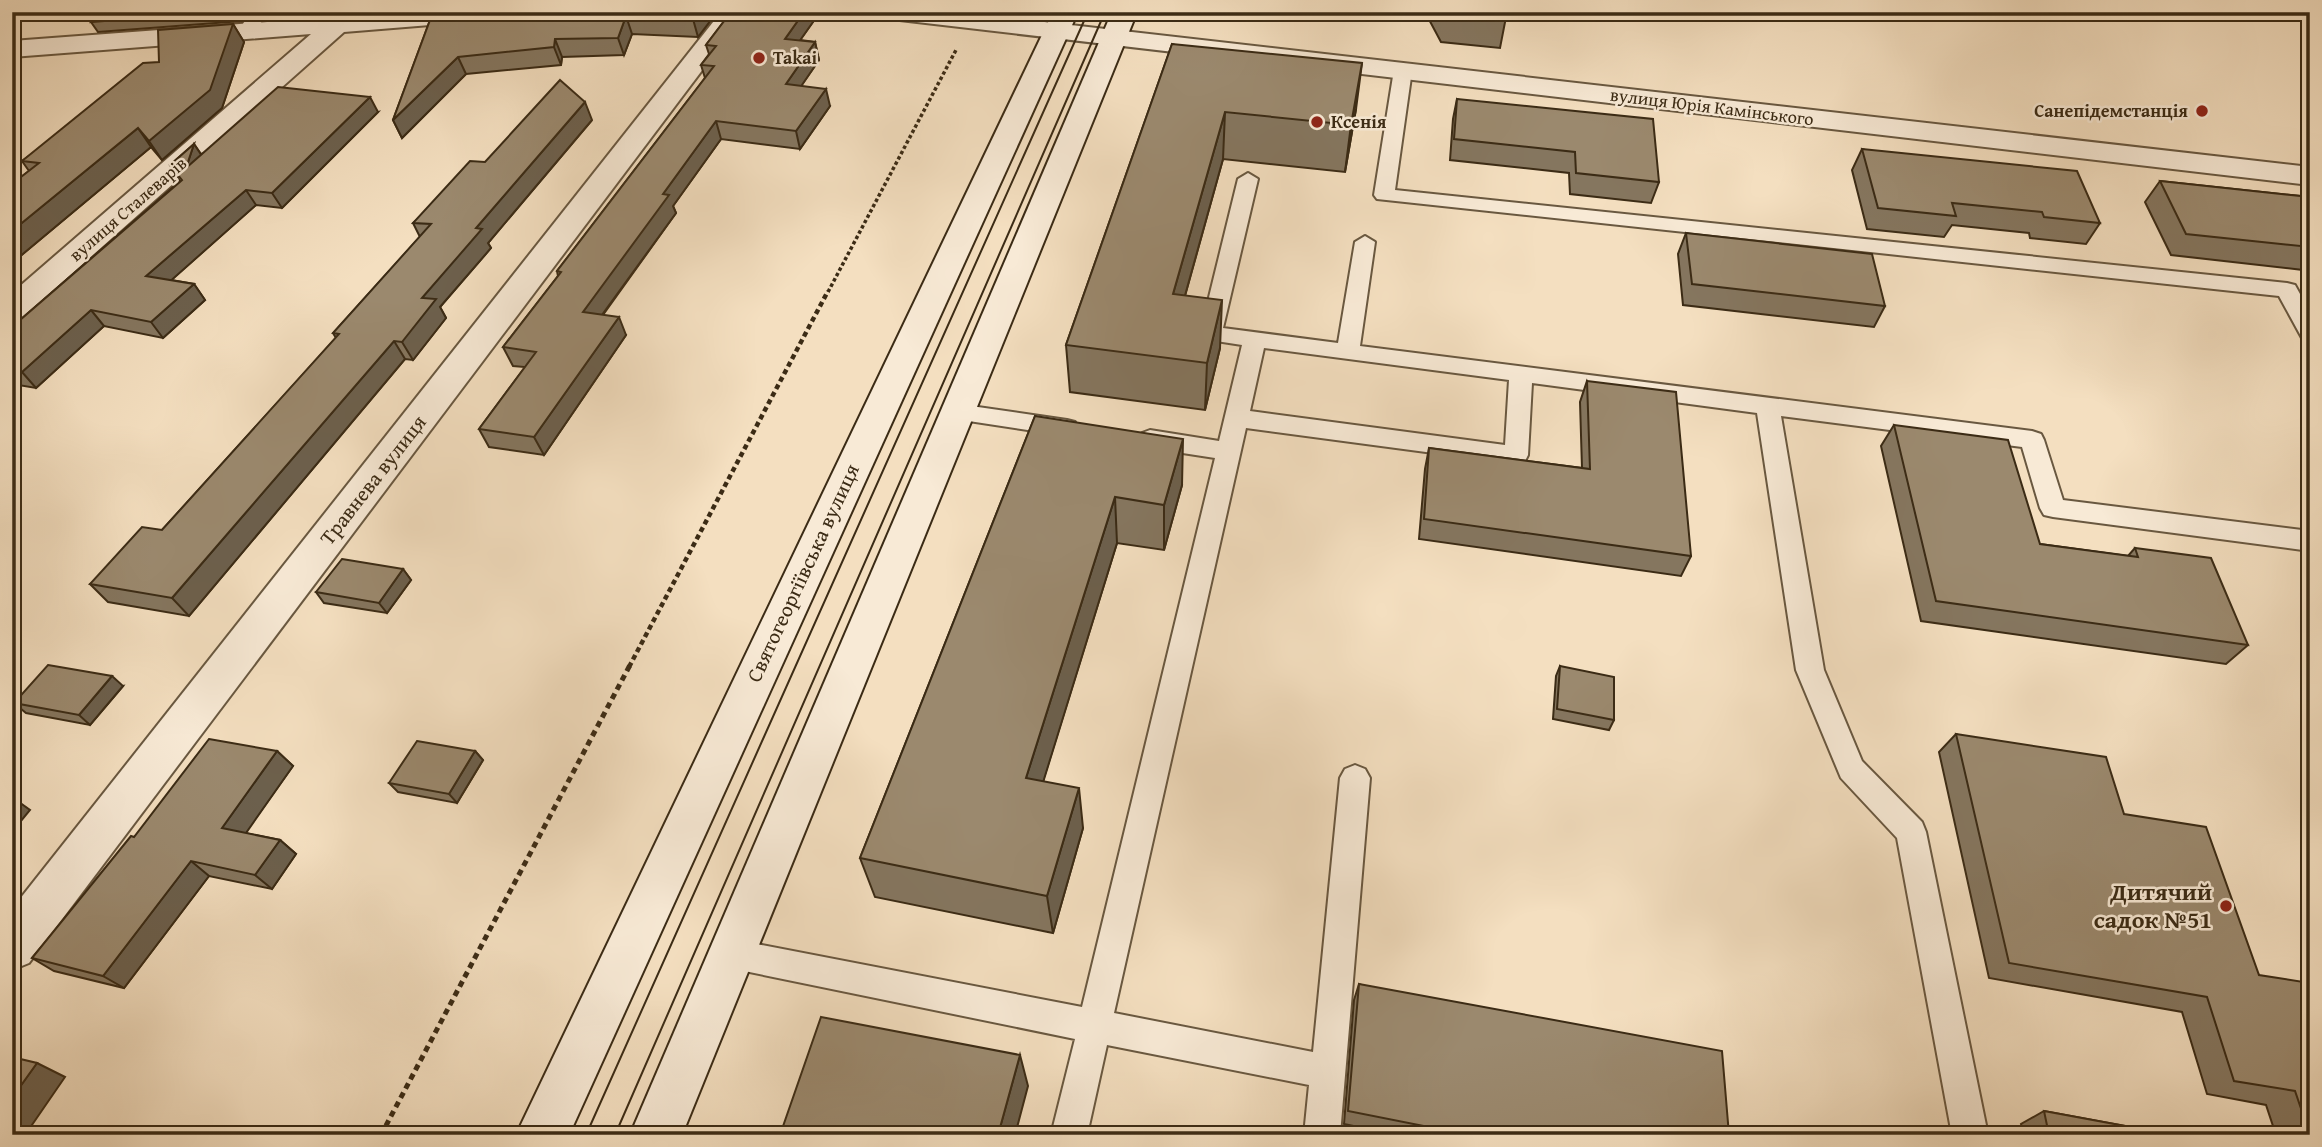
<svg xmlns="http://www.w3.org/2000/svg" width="2322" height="1147" font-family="'Gentium Book Plus',serif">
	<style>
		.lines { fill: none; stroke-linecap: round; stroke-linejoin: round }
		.service-casing { stroke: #695840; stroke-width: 4 }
		.minor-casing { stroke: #695840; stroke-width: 4 }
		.secondary-casing { stroke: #3b2b15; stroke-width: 4 }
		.path-far2 { stroke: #3b2b15; stroke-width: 3.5; stroke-dasharray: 3.5 2.5; stroke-linecap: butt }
		.path-far1 { stroke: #3b2b15; stroke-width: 4.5; stroke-dasharray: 5 3.5; stroke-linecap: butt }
		.path { stroke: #3b2b15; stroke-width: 5; stroke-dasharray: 6 4.5; stroke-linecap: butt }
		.service { fill: #f8ead6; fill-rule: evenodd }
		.minor { fill: #f8ead6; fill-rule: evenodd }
		.secondary { fill: #f8ead6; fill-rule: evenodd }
		.tram { stroke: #3b2b15; stroke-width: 2 }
		.wall { fill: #85765f; stroke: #3b2b15; stroke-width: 2 }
		.shaded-wall { fill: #6c604d; stroke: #3b2b15; stroke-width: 2 }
		.building { fill: #9b896e; stroke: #3b2b15; stroke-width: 2 }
		.poi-dot { fill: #8f2418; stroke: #f8ead6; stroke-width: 2.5 }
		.labels { text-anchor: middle; stroke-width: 5; stroke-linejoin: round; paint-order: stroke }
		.far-poi-label { font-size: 18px; font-weight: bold; fill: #3b2b15; stroke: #f8ead6; text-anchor: start }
		.far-street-label { font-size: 18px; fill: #3b2b15; stroke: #f8ead6 }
		.street-label { font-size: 21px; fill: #3b2b15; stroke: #f8ead6 }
		.near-poi-label { font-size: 24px; font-weight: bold; fill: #3b2b15; stroke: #f8ead6; text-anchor: end }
	</style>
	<rect width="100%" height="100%" fill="#f4dfc0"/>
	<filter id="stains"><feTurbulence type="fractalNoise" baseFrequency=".00286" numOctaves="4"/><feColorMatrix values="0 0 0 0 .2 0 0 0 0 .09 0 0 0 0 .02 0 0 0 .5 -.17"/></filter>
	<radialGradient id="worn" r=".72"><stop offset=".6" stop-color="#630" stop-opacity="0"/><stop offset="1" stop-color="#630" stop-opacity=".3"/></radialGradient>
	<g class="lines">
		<defs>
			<g id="service">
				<path d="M251,12H268L253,35H241L238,31Z"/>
				<path d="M1403,65L1412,70L1395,190L2287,283L2295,285L2310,312V340L2302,338L2279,296L1377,199L1374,195L1394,70Z"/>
				<path d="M1248,173L1258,179L1223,328L1338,343L1355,242L1365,236L1375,242L1360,346L2032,431L2041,434L2044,440L2063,500L2310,531V551L2053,517L2044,515L2040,508L2022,447L1781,416L1824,670L1862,761L1922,822L1926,832L1988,1135H1952L1897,838L1841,778L1796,670L1757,413L1532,383L1528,455L1525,461L1516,464L1246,428L1114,1013L1313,1052L1340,778L1345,769L1355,765L1365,769L1370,778L1340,1135H1304L1309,1085L1107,1045L1087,1135H1051L1075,1039L720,966L715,955L720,944L731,939L1082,1007L1215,458L1150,448L1142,445L1138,439L1142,433L1150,430L1219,441L1242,345L1203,339L1200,334L1238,179ZM1264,348L1509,380L1505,445L1250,411Z"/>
				<path d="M957,404L1067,420L1075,422L1079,428L1075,434L1067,436L949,418L945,412L949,406Z"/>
			</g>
			<g id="minor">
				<path d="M400,12H516L513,17L504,19L344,32L23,317L12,320V293L311,34L12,57V41Z"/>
				<path d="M721,12H746L29,963L12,970V909Z"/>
				<path d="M879,12H958L2310,167V185L891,19L882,17Z"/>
				<path d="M2297,12H2310V20L2301,18Z"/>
			</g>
			<g id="secondary">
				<path d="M1053,12H1078L569,1135H516Z"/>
				<path d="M1112,12H1137L682,1135H630Z"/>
			</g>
		</defs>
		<!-- service casing -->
		<use href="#service" class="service-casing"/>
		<!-- minor casing -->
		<use href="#minor" class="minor-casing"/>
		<!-- secondary casing -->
		<use href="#secondary" class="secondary-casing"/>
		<!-- path-far2 -->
		<path class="path-far2" d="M828,292L956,50"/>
		<!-- path-far1 -->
		<path class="path-far1" d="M629,667L828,291"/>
		<!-- path -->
		<path class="path" d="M381,1135L630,665"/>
		<!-- service -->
		<use href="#service" class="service"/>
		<!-- minor -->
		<use href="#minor" class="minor"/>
		<!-- secondary -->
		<use href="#secondary" class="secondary"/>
		<!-- tram -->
		<g class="tram">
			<path d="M586,1135L1088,12"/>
			<path d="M615,1135L1105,12"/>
		</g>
	</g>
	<!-- wall -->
	<g class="wall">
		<path d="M98,12H248L242,21L98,32L91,22Z"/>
		<path d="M433,12H717L698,37L632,34L624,55L562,57L561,65L466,74L402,138L393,120Z"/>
		<path d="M731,12H820L800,40L815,42L819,60L801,86L830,106L800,149L721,139L673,206L676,213L603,315L626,335L544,455L489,447L479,429L525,367L513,366L503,347L558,276L557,271L705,78L701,65L709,54L706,45Z"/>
		<path d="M1425,12H1507L1500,48L1441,42Z"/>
		<path d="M233,24L244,42L222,108L162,160L151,147L12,263V184L29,171L22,161L159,62Z"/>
		<path d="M1172,44L1356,109L1345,172L1223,159L1185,296L1220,348L1205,410L1070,392L1066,345Z"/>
		<path d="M1457,99L1659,182L1651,203L1570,194L1569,173L1450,160L1453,119Z"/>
		<path d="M378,112L282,208L256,205L171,280L194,284L205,300L163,338L104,326L36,388L12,384V327L180,181L170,165L194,144L201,154Z"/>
		<path d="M592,120L488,243L491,248L440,307L446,318L413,360L405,359L189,616L108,602L90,584L162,530L336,338L333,333L420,237L413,223L485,162Z"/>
		<path d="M1862,149L2100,223L2086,244L2030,238L2029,233L1952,225L1944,237L1867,229L1852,170Z"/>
		<path d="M2160,181L2310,197V281L2303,270L2171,255L2145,202Z"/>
		<path d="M1686,233L1885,306L1874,327L1683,305L1678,254Z"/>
		<path d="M1587,381L1691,556L1681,576L1419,539L1425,469L1429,448L1582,468L1580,402Z"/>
		<path d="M1035,416L1182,485L1164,550L1117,543L1043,781L1083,828L1053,933L875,897L860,858Z"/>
		<path d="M1894,425L2040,544L2128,556L2135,548L2248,645L2226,664L1921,621L1881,446Z"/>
		<path d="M403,569L411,580L387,613L324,603L316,592Z"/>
		<path d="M1560,666L1614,720L1609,730L1553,719L1556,676Z"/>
		<path d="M123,686L90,725L26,713L14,703Z"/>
		<path d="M1956,734L2124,814L2259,975L2310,1135H2276L2266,1105L2207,1094L2182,1012L1989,978L1939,752Z"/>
		<path d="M277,751L293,766L245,833L280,840L296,854L272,889L209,876L124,988L54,971L32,958L134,837Z"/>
		<path d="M475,751L483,760L457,803L398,792L389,783Z"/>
		<path d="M1359,984L1729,1135H1397L1344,1124L1354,1000Z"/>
		<path d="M2044,1111L2174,1135H2024L2021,1124Z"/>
	</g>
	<!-- shaded-wall -->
	<g class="shaded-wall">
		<path d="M236,12H248L242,21Z"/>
		<path d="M699,12H717L698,37L693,19Z"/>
		<path d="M804,12H820L789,56L785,39Z"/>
		<path d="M626,16L632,34L624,55L618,38Z"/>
		<path d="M233,24L244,42L222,108L162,160L149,141Z"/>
		<path d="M555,39L562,57L561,65L554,47Z"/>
		<path d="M815,42L819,60L791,101L786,84Z"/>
		<path d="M458,57L466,74L402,138L393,120Z"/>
		<path d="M1362,63L1356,109L1345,172L1351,125Z"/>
		<path d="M826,89L830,106L800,149L796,131Z"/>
		<path d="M370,97L378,112L282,208L272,193Z"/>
		<path d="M585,102L592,120L488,243L491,248L440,307L446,318L413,360L402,342L422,298L476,228Z"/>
		<path d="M1225,112L1223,159L1172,342L1173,294Z"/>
		<path d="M716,121L721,139L673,206L676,213L591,330L583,312L663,194Z"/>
		<path d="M138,128L151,147L12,263V231Z"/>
		<path d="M194,144L204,159L186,168Z"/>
		<path d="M246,190L256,205L158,292L146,276Z"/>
		<path d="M194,284L205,300L163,338L151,322Z"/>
		<path d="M1222,300L1220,348L1205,410L1207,363Z"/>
		<path d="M91,310L104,326L36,388L22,372Z"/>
		<path d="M619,317L626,335L544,455L534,437Z"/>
		<path d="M394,341L405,359L189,616L172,598Z"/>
		<path d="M1183,439L1182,485L1164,550V505Z"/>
		<path d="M1115,497L1117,543L1032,818L1026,778Z"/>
		<path d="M403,569L411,580L387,613L379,603Z"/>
		<path d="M112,676L123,686L90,725L79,715Z"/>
		<path d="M277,751L293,766L239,843L222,828Z"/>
		<path d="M475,751L483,760L457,803L449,794Z"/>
		<path d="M1079,788L1083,828L1053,933L1047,896Z"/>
		<path d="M12,797L30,810L12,832Z"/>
		<path d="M280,840L296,854L272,889L255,875Z"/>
		<path d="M191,861L209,876L124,988L103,976Z"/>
		<path d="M1020,1055L1028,1086L1015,1135H998Z"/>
		<path d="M37,1063L65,1077L25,1135H12V1098Z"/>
	</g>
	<!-- building -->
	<g class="building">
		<path d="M98,12H217L91,22Z"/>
		<path d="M433,12H699L693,19L626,16L618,38L555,39L554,47L458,57L393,120Z"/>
		<path d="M731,12H804L785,39L815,42L786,84L826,89L796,131L716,121L663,194L669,195L583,312L619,317L534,437L479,429L536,352L503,347L561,272L557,271L714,66L701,65L716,46L706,45Z"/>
		<path d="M233,24L210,90L149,141L138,128L12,231V184L39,163L22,161L143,63L159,62L158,30Z"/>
		<path d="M1172,44L1362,63L1351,125L1225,112L1173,294L1222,300L1207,363L1066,345Z"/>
		<path d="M560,80L585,102L476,228L482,229L422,298L436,299L402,342L394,341L172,598L90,584L142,527L162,530L339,334L333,333L431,224L413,223L470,161L485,162Z"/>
		<path d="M278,87L370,97L272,193L246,190L146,276L194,284L151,322L91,310L22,372L12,371V327L182,180L170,165L194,144L186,168Z"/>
		<path d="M1457,99L1653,119L1659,182L1576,173L1575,152L1454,139Z"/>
		<path d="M1862,149L2077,171L2100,223L2044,217L2042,212L1952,203L1956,216L1878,208Z"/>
		<path d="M2160,181L2310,197V247L2186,234Z"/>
		<path d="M1686,233L1872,254L1885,306L1692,284Z"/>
		<path d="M1587,381L1676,392L1691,556L1424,519L1429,448L1590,469Z"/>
		<path d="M1035,416L1183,439L1164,505L1115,497L1026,778L1079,788L1047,896L860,858Z"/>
		<path d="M1894,425L2008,440L2040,544L2138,557L2135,548L2211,558L2248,645L1936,601Z"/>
		<path d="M342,559L403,569L379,603L316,592Z"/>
		<path d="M48,665L112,676L79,715L14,703Z"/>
		<path d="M1560,666L1614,677V720L1557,709Z"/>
		<path d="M1956,734L2106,757L2124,814L2206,827L2259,975L2310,983V1135L2295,1091L2234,1081L2207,997L2009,963Z"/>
		<path d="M209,739L277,751L222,828L280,840L255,875L191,861L103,976L32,958L131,836L134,837Z"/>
		<path d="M417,741L475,751L449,794L389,783Z"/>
		<path d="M1359,984L1722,1051L1729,1135H1469L1348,1111Z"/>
		<path d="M821,1017L1020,1055L998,1135H780Z"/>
		<path d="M12,1057L37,1063L12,1098Z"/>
		<path d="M2044,1111L2174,1135H2049Z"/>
	</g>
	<!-- markers -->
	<g class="poi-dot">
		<circle cx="759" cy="58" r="7"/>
		<circle cx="2202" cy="111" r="7"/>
		<circle cx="1317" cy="122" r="7"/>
		<circle cx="2226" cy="906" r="7"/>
	</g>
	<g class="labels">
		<!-- far-poi labels -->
		<g class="far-poi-label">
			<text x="773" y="64">Takai</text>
			<text x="2188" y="117" text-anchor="end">Санепідемстанція</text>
			<text x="1331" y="128">Ксенія</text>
		</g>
		<!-- far-street labels -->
		<g class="far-street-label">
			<text transform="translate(1712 107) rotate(7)" y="6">вулиця Юрія Камінського</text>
			<text transform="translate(128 209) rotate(-41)" y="6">вулиця Сталеварів</text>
		</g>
		<!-- street labels -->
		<g class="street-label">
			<text transform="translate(373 480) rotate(-52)" y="7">Травнева вулиця</text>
			<text transform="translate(803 573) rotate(-65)" y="7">Святогеоргіївська вулиця</text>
		</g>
		<!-- near-poi labels -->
		<g class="near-poi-label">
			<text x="2212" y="900">Дитячий<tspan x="2212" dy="28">садок №51</tspan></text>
		</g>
	</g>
	<!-- margin -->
	<rect width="2322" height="1147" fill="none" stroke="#f4dfc0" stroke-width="42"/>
	<rect x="14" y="14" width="2294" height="1119" fill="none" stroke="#3b2b15" stroke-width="3.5"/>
	<rect x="21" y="21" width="2280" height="1105" fill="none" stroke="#3b2b15" stroke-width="2"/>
	<rect width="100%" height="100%" filter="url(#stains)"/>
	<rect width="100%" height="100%" fill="url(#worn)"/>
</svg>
